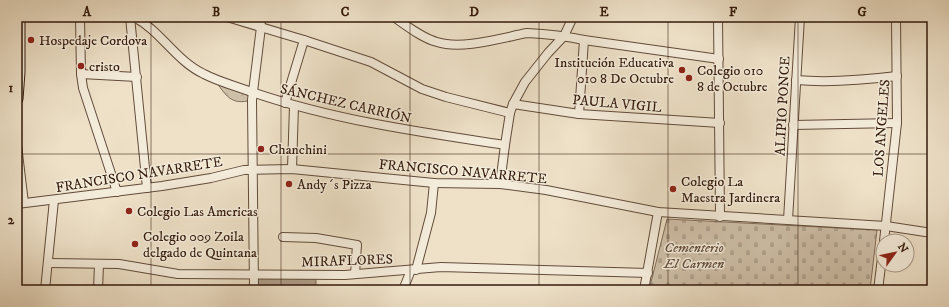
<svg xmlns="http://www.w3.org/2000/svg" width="949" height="307" font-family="'IM FELL DW Pica',serif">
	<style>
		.cemetery { fill: url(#cemetery-stones); stroke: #806c5a }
		.park { fill: url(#park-crowns); stroke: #806c5a }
		.water { fill: #ae9d88; stroke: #7d6956 }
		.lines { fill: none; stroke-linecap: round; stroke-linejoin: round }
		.street-casing { stroke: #624c3a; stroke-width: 10 }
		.secondary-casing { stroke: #331a0b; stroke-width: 13 }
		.street { stroke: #f4ecdb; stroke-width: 8 }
		.secondary { stroke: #f4ecdb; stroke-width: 11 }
		.grid { fill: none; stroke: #331a0b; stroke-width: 1; stroke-opacity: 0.55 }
		.poi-dot { fill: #8f2418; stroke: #f4ecdb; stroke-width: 1.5 }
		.labels { text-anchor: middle; stroke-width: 3; stroke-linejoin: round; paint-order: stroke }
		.poi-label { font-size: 14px; fill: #331a0b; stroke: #f4ecdb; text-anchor: start }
		.street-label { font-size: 14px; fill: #331a0b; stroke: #f4ecdb }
		.park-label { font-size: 14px; font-style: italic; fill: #624c3a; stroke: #f4ecdb }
		.neatline { fill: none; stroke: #331a0b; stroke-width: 1.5 }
		.grid-label { font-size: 13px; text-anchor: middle; font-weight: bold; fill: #331a0b }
	</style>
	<defs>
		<pattern id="cemetery-stones" width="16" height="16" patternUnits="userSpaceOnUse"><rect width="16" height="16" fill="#cebfa8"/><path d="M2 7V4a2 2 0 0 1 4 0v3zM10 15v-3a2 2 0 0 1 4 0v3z" fill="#b1a48f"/></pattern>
		<pattern id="park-crowns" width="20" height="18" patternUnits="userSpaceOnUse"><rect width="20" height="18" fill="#cebfa8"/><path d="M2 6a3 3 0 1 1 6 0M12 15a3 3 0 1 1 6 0" fill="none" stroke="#b1a48f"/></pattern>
	</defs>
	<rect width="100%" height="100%" fill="#eee1c8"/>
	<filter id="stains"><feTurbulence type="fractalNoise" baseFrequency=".005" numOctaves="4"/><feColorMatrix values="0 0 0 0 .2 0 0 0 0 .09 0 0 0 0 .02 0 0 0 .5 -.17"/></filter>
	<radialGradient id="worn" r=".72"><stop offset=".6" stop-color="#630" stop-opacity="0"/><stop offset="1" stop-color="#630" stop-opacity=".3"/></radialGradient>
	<!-- cemetery -->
	<path class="cemetery" d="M667,219L877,230L870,290H649Z"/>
	<!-- park -->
	<path class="park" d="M214,79L254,92L252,100C230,106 226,95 214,79Z"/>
	<!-- water -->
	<path class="water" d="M258,274L316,275V290H258Z"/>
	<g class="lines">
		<defs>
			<g id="street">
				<path d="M80,17L81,74L83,88L117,192"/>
				<path d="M130,17L147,188"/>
				<path d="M134,17C161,31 176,61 204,74C219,82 236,86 252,92C334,120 419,132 505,145"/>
				<path d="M227,17L304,40L371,62L422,89L446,97L510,113"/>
				<path d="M394,17C407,26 422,38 437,42C462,50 501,38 527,33C546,34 565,36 584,40L719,59"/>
				<path d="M718,17L720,217"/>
				<path d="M81,74L137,77"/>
				<path d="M796,80C829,83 864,80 897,76"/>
				<path d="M285,103L304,40"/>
				<path d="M513,104L579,114L720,123"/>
				<path d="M579,114L584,40"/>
				<path d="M793,125L897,123"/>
				<path d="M17,145L24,203"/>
				<path d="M292,169L294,106"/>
				<path d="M500,184L505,145L510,113L513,104L525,82L548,53L564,36L573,17"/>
				<path d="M17,204L162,186L211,178L244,170L292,169L434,183L500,184L546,190L658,212L886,226L932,233"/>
				<path d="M788,220L800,17"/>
				<path d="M283,237L316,238L357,245L355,274"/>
				<path d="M884,241L897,123L896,17"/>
				<path d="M48,263L119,264L178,274L345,275L441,267L648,273"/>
				<path d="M416,270L431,213L434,183"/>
				<path d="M45,290L54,200"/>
				<path d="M98,290L99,264"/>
				<path d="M254,290L252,100L261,27L260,17"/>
				<path d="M403,290L411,270"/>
				<path d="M644,290L658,212"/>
				<path d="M878,290L883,250"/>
			</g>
			<path id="secondary" d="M17,99L19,72V17"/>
		</defs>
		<!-- street casing -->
		<use href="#street" class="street-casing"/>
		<!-- secondary casing -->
		<use href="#secondary" class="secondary-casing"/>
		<!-- street -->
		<use href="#street" class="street"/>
		<!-- secondary -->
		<use href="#secondary" class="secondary"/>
	</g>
	<!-- grid -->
	<path class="grid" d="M151,17V290M281,17V290M410,17V290M539,17V290M668,17V290M798,17V290M17,154H932"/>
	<!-- markers -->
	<g class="poi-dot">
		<circle cx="31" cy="40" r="4"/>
		<circle cx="81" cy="66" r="4"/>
		<circle cx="682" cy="70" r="4"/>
		<circle cx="689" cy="78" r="4"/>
		<circle cx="261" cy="149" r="4"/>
		<circle cx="289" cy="184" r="4"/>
		<circle cx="673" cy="189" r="4"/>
		<circle cx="129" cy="211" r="4"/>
		<circle cx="135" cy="244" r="4"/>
	</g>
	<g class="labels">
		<!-- poi labels -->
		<g class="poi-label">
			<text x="39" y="45">Hospedaje Cordova</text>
			<text x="674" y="67" text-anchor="end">Institución Educativa<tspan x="674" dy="16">010 8 De Octubre</tspan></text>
			<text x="89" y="71">cristo</text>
			<text x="697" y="75">Colegio 010<tspan x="697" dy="16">8 de Octubre</tspan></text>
			<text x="269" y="154">Chanchini</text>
			<text x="681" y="186">Colegio La<tspan x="681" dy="16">Maestra Jardinera</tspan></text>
			<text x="297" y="189">Andy´s Pizza</text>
			<text x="137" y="216">Colegio Las Americas</text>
			<text x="143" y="241">Colegio 009 Zoila<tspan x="143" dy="16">delgado de Quintana</tspan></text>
		</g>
		<!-- street labels -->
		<g class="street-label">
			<text transform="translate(346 103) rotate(13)" y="5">SÁNCHEZ CARRIÓN</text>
			<text transform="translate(617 103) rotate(5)" y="5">PAULA VIGIL</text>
			<text transform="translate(782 106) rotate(-87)" y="5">ALIPIO PONCE</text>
			<text transform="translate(881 128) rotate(-86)" y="5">LOS ANGELES</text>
			<text transform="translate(463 171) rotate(5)" y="5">FRANCISCO NAVARRETE</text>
			<text transform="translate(139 174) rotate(-9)" y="5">FRANCISCO NAVARRETE</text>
			<text transform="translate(347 260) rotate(-2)" y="5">MIRAFLORES</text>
		</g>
		<!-- park labels -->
		<g class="park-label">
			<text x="694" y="252">Cementerio<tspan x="694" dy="16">El Carmen</tspan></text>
		</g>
	</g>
	<!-- margin -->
	<rect width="949" height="307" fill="none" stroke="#eee1c8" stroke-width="44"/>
	<!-- north arrow -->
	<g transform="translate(895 253) rotate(57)"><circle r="19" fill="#f4ecdb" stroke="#a79888"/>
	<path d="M0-3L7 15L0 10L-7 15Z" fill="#8f2418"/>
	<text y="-6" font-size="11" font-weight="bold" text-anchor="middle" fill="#331a0b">N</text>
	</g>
	<rect x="22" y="22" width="905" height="263" class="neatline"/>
	<g class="grid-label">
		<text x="87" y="16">A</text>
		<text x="216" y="16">B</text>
		<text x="345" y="16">C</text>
		<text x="474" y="16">D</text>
		<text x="604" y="16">E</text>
		<text x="733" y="16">F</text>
		<text x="862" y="16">G</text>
		<text x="11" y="92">1</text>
		<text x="11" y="224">2</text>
	</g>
	<rect width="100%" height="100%" filter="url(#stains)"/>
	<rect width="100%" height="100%" fill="url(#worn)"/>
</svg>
